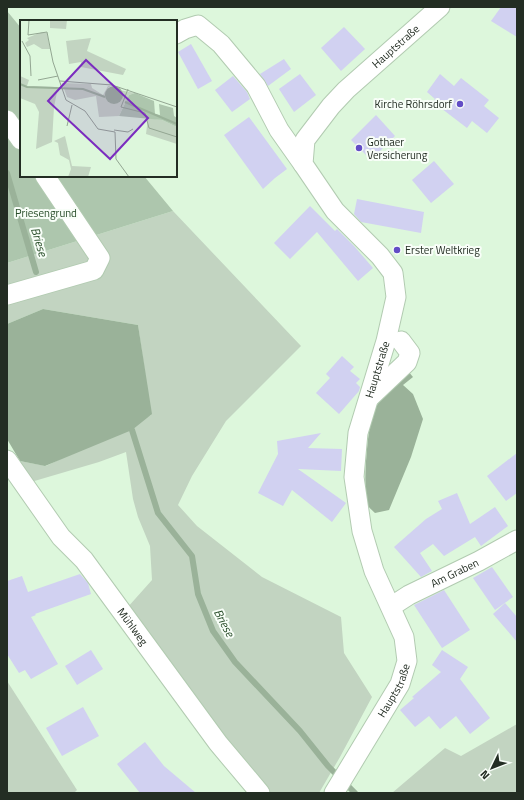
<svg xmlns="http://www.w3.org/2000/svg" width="524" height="800" font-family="'Titillium Web',sans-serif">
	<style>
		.green { fill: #c2d4c1 }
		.forest { fill: #adc6ad }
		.water { fill: #9ab299 }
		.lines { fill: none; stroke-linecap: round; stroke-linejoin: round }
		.stream { stroke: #9ab299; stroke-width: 6 }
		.building { fill: #d1d1f1 }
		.minor-casing { stroke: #b2cbb1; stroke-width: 21 }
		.minor { stroke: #fff; stroke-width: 19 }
		.poi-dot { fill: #624dc6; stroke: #f8fef8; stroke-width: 1.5 }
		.labels { text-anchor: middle; stroke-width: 4; stroke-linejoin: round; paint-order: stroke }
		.street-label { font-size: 11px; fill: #232d23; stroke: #f8fef8 }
		.poi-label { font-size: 11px; fill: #232d23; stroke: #f8fef8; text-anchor: start }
		.park-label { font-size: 11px; fill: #254a26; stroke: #f8fef8 }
		.water-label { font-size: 12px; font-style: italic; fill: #274c28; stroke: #f8fef8 }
		.inset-river { fill: none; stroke: #9ab299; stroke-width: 2 }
		.inset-road { fill: none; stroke: #93a692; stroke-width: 1 }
		.view { fill: #7b2cbf; fill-opacity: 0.15; stroke: #7b2cbf; stroke-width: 2 }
		.inset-edge { fill: none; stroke: #232d23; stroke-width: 2 }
	</style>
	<rect width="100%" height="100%" fill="#ddf7dc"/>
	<!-- green -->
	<g class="green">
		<path d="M173,211L301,346L226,421L192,476L178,505L197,526L262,577L341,617L344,653L372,697L340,757L319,793H269L246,766L127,608L152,580L150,546L138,517L133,499L126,452L99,462L31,482L20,461L46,466L151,415L138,325L43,309L7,324V263Z"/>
		<path d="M7,681L77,790L74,793H7Z"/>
		<path d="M517,724V793H392L445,748L461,756Z"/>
	</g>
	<!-- forest -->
	<path class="forest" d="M7,11L21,28V176H144L173,211L7,263Z"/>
	<!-- water -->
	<g class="water">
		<path d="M43,309L138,325L152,414L132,430L45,466L20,461L7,439V324Z"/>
		<path d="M408,371L413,377L403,385L413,394L423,419L411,457L389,510L375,513C372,510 368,507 367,504C363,488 367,426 374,411C381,395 395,384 408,371Z"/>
	</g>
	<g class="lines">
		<!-- stream -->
		<g class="stream">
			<path d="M7,173L36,272"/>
			<path d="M132,430L158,513L192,556L198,594L213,631L235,662L300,731L328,766L355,793"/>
		</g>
	</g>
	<!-- building -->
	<g class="building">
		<path d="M501,7H517V37L491,21Z"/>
		<path d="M344,27L365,49L341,71L321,48Z"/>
		<path d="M191,44L212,81L198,89L178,52Z"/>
		<path d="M284,59L291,69L268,86L260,74Z"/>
		<path d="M300,74L316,95L294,112L279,89Z"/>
		<path d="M440,74L454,86L461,78L489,100L484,106L499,118L487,133L472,121L467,128L433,102L435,99L427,92Z"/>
		<path d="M233,76L247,92L250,99L232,112L215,90Z"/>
		<path d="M376,115L395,136L371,160L351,140Z"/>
		<path d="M249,117L287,169L275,178L263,189L224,135Z"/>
		<path d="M434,161L454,184L431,203L412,180Z"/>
		<path d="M357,199L424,212L421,233L361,222L354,214Z"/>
		<path d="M310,206L335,231L337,229L354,246L373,268L358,281L317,232L290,259L274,243Z"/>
		<path d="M342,356L354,367L350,371L360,379L356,383L360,387L359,391L339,414L316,393L330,378L326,374Z"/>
		<path d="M321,433L308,448L342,449L341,471L298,469L346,503L332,522L292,490L283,506L258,493L278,454L277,441Z"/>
		<path d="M517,453V493L506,501L487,476Z"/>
		<path d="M457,493L470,524L495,507L508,526L481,546L475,537L444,556L433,544L420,553L432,571L421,577L394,547L426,519L442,509L438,501Z"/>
		<path d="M492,567L513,597L495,610L473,578Z"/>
		<path d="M80,574L88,583L91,594L35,614L36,615L31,617L58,664L31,679L25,670L19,673L7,654V581L22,576L28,592Z"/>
		<path d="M444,590L470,630L442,648L414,605Z"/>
		<path d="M505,603L517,617V642L493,614Z"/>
		<path d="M91,650L103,669L77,685L65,666Z"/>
		<path d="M442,650L468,667L460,679L490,718L470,734L456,716L440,729L429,716L415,727L400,710L414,698L412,697L441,672L432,665Z"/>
		<path d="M83,707L99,736L62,756L46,728Z"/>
		<path d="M145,742L164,766L196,793H140L117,764Z"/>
	</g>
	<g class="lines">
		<defs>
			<g id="minor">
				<path d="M176,34L185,29L198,25L221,44L256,86L279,130L303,164"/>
				<path d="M7,120L21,140"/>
				<path d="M7,295L94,270L100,258L45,176"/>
				<path d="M370,397L407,362L410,353L401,341"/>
				<path id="s1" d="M7,460L61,537L84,560L218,743L260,793"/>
				<path id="s2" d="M392,606L409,595L479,561L517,540"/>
				<path id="s3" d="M334,793L400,684L407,661L404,637L374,571L362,531L354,477L358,433L386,341L396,297L393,273L380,256L335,211L303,164L305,140L331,106L346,90L440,7"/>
			</g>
		</defs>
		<!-- minor casing -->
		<use href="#minor" class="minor-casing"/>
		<!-- minor -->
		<use href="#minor" class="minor"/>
	</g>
	<!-- markers -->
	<g class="poi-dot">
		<circle cx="460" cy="104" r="4"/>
		<circle cx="359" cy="148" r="4"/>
		<circle cx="397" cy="250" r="4"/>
	</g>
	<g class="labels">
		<!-- street labels -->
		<g class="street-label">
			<text dy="4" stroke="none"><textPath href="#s3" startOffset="851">Hauptstraße</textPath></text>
			<text dy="4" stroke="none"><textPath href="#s3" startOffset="455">Hauptstraße</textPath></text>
			<text dy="4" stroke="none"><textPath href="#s2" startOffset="71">Am Graben</textPath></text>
			<text dy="4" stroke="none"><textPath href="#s1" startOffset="209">Mühlweg</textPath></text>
			<text dy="4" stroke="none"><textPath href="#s3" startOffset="119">Hauptstraße</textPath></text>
		</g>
		<!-- poi labels -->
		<g class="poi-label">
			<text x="452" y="108" text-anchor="end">Kirche Röhrsdorf</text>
			<text x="367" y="146">Gothaer<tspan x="367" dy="13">Versicherung</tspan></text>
			<text x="405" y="254">Erster Weltkrieg</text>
		</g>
		<!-- park labels -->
		<g class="park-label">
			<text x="46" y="217">Priesengrund</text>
		</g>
		<!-- water labels -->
		<g class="water-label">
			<text transform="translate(39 242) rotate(73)" y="4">Briese</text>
			<text transform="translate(224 623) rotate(62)" y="4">Briese</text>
		</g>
	</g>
	<!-- overview -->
	<g transform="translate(20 20)">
		<rect width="157" height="157" fill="#ddf7dc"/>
		<path d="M30,0H47L46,9L30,8ZM22,12L27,13L30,29H22L14,24L7,27L5,23L9,20L7,18ZM71,18L67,31L106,49L103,55L61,47V42L49,44L46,21ZM0,56L9,60L7,66L38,67L34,87L32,122L16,129L19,92L15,84L0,78ZM42,63L71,64L72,68L83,75L88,66H91L88,68L115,73L109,75L99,96L79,97L76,76L55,80L47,77ZM128,98L142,100L157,107V124L126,114ZM45,116L52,146L71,147L68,157H48L51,149L49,140L40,135L38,123L34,121Z" fill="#c2d4c1"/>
		<path d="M115,73L134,81L135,94L140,95L139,84L153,88L154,96L157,98V107L142,100L99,96L109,75Z" fill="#adc6ad"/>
		<path d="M85 75a9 9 0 1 1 18 0a9 9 0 1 1-18 0Z" fill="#9ab299"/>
		<path class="inset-river" d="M0,64L7,67L63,69L85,77M105,82L157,104"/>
		<path class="inset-road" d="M8,15L27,12L33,42L46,80L65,91L78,109L95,112L96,139L109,157M8,15L9,0M2,21L10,36L11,56M18,60L38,56M40,61L92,65L157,87M108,69L101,87L125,93L129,108L157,117M47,106L52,85M94,110L108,112L113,109"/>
		<path class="view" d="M66,40L128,98L90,139L28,81Z"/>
		<rect width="157" height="157" class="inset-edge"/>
	</g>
	<!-- border -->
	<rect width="524" height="800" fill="none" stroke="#232d23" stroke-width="16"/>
	<!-- north arrow -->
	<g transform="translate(492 768) rotate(227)" stroke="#f8fef8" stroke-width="3" paint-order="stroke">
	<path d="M0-3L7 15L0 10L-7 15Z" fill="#232d23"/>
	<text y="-6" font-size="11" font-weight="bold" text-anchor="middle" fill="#232d23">N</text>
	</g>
</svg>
